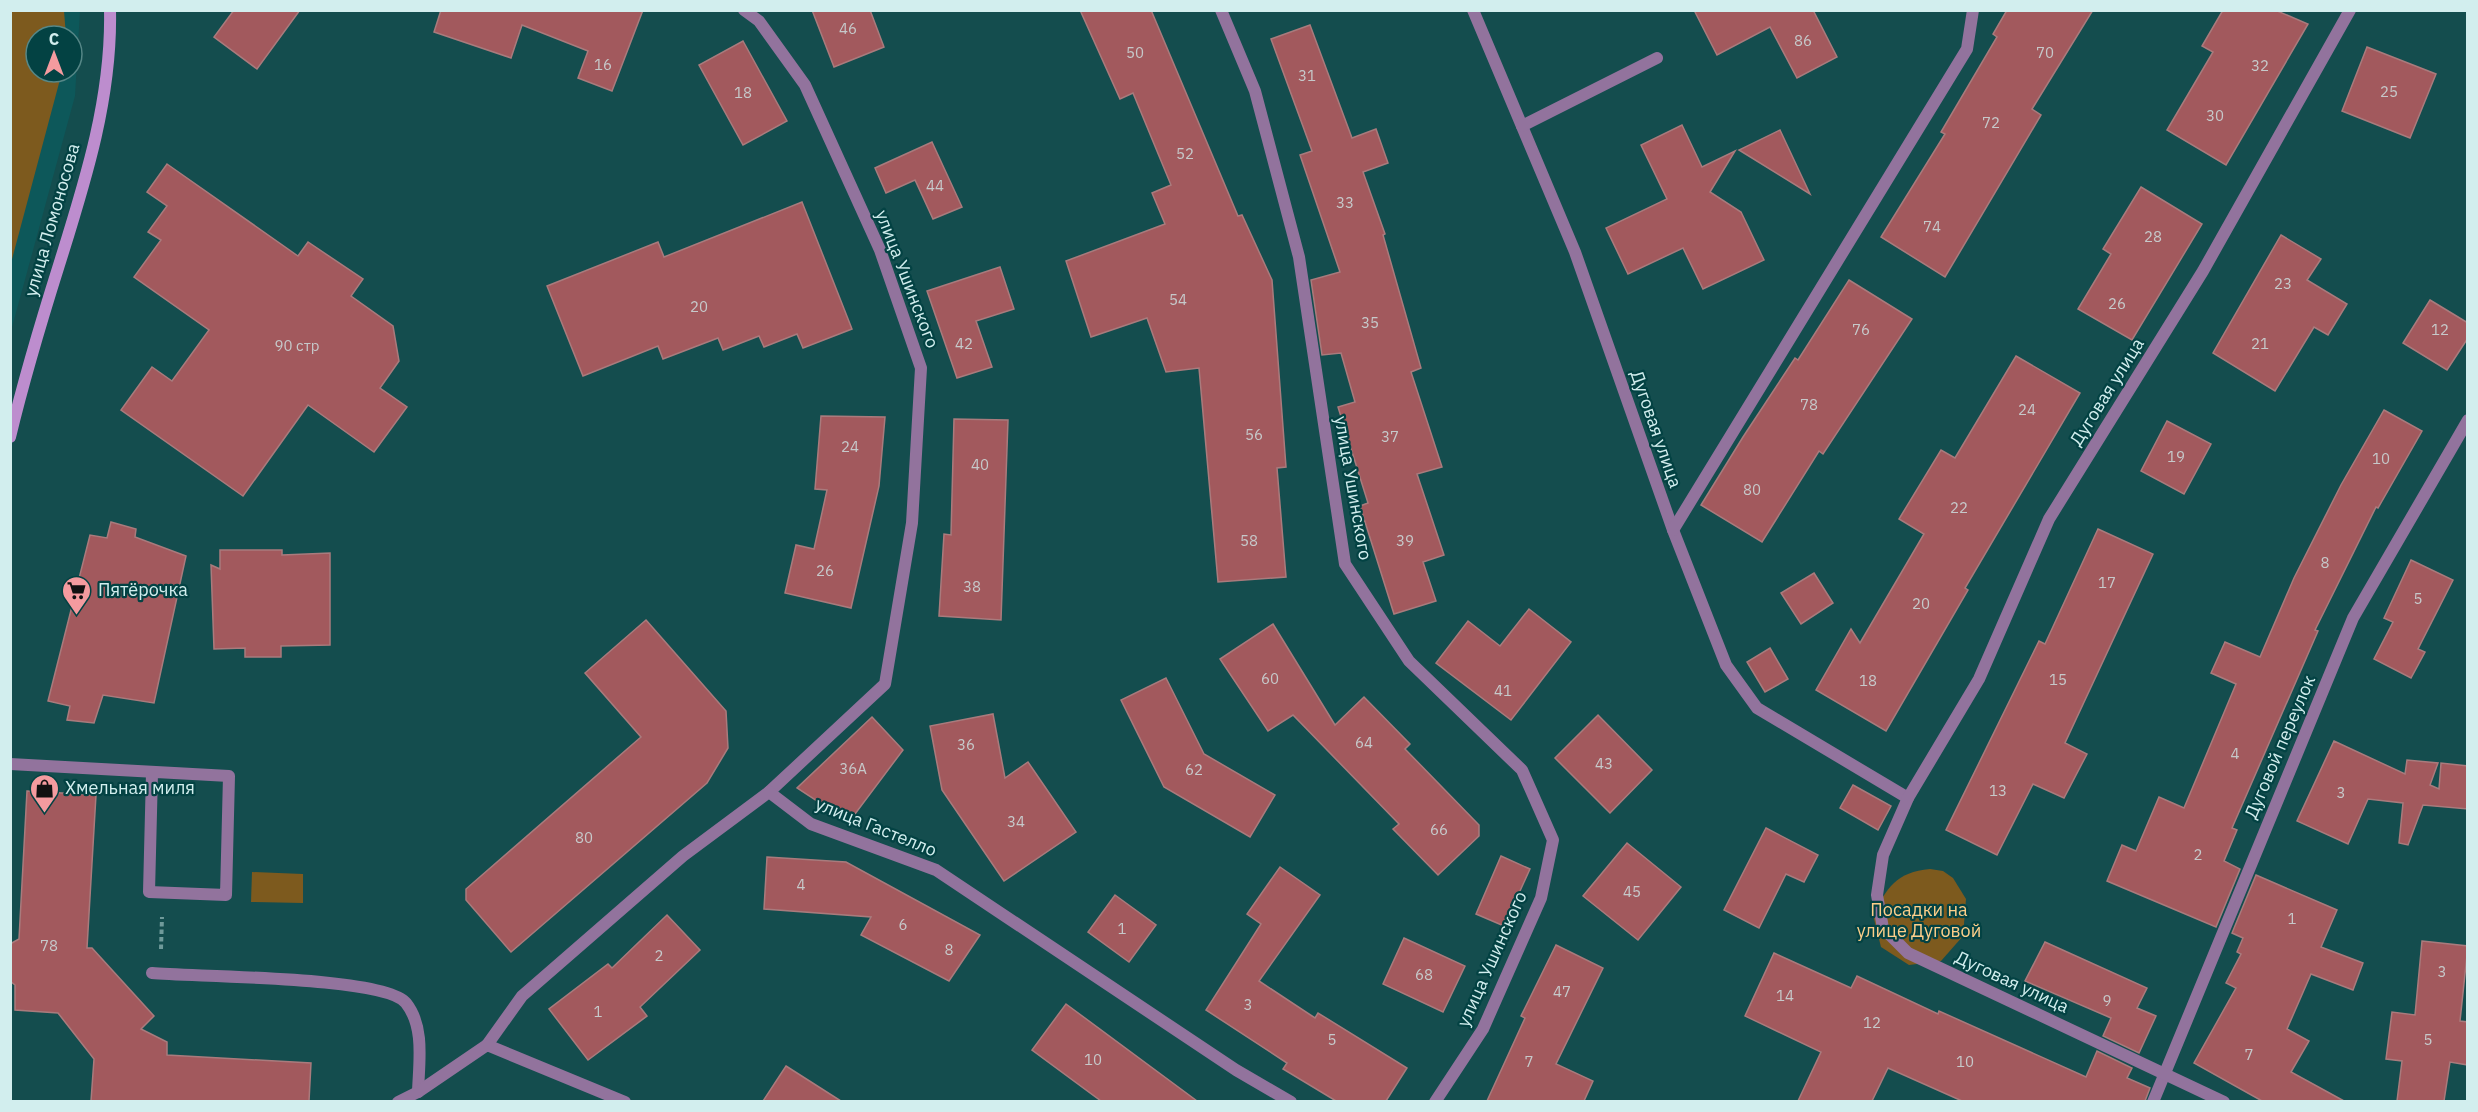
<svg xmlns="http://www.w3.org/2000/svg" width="2478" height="1112" font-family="'IBM Plex Sans',sans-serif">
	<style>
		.built { fill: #0d585a; fill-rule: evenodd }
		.green { fill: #7d5a1e }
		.building { fill: #a2595d; stroke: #a97b7d; stroke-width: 1.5 }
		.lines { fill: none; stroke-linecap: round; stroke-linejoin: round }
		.path { stroke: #6f9a9a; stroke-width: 4; stroke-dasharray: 4.5 3; stroke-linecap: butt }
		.lane { stroke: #92739d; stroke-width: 12 }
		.street { stroke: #92739d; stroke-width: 12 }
		.secondary { stroke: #bd8dce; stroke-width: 12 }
		.labels { text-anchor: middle; stroke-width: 4.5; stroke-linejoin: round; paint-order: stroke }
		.number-label { font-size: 15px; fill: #c6c9ca }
		.street-label { font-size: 18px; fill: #d2eeee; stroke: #034243 }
		.poi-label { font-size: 18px; fill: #d2eeee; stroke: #034243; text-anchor: start }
		.park-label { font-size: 18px; fill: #fdcf8a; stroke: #034243 }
	</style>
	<rect width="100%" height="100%" fill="#144d4e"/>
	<!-- built -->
	<path class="built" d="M11,11H80L75,96L11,331ZM36,36H72V72H36Z"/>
	<!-- green -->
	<g class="green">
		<path d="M11,10L64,11L66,36H36V72H62L11,263Z"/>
		<path d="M1930,869L1943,871L1953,878L1966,899L1963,936L1941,961L1909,965L1881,947L1873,915C1887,888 1896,872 1930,869Z"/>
		<path d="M252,872L303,874V903L251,902Z"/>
	</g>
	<!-- building -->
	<g class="building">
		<path d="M234,10H300L257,69L214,37Z"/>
		<path d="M441,10H643L612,91L578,78L588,51L522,25L511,58L434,32Z"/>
		<path d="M812,10H870L884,47L834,67Z"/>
		<path d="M1080,10H1151L1238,216L1242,215L1272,280L1286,467L1277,468L1286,577L1218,582L1199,368L1166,372L1147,318L1091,337L1066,261L1165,224L1152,193L1171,185L1133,93L1120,99Z"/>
		<path d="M1694,10H1813L1837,57L1797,78L1770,27L1717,55Z"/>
		<path d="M2007,10H2093L2032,109L2041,115L1945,277L1881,237L1945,134L1941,132L1997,37L1993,34Z"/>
		<path d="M2223,10H2275L2308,24L2226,165L2167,130L2213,52L2202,46Z"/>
		<path d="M1310,25L1352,138L1376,129L1388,163L1363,172L1385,234L1383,235L1421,368L1411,372L1442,467L1417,474L1444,555L1423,562L1436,601L1394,614L1360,506L1368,503L1338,407L1355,402L1341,353L1322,355L1311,280L1340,272L1300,155L1312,151L1271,39Z"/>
		<path d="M743,41L787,121L743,145L699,65Z"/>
		<path d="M2367,47L2436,74L2410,138L2342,111Z"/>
		<path d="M1682,125L1702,167L1735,151L1710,192L1741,212L1764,260L1703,289L1683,248L1628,274L1606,228L1667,199L1641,145Z"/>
		<path d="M1780,130L1810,194L1739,150Z"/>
		<path d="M932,142L962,207L933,219L915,180L886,193L875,168Z"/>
		<path d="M167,164L298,256L308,242L363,279L351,296L393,326L399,361L380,388L407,407L374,452L308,405L243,496L121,410L152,367L172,381L209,330L134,277L161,240L148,232L167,206L147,192Z"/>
		<path d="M2141,187L2202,224L2132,340L2078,309L2111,254L2103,249Z"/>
		<path d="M802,202L852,329L803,348L797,334L764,347L759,336L723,350L718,338L663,359L658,346L583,376L547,286L658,242L664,257Z"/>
		<path d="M2281,235L2321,259L2307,280L2347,304L2328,335L2314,327L2275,391L2213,353Z"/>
		<path d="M1000,267L1014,309L976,321L992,367L957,378L927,291Z"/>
		<path d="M1849,280L1912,319L1823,454L1819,451L1762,542L1701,505L1743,437L1795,358L1798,360Z"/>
		<path d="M2430,300L2468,323V338L2447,370L2403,343Z"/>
		<path d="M2016,356L2080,393L1965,588L1968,590L1886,731L1816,690L1851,629L1860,643L1924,534L1899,519L1941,450L1955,458Z"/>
		<path d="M2384,410L2422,431L2378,508L2376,507L2315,630L2318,631L2232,828L2237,830L2224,861L2240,869L2216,927L2107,881L2122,845L2136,851L2159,797L2184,808L2236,684L2211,673L2225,642L2260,657L2294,578L2341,485Z"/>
		<path d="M821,416L885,417L879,486L851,608L785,593L796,545L814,549L827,490L815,489Z"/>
		<path d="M954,419L1008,420L1001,620L939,616L944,534L951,535Z"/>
		<path d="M2167,421L2211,444L2184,494L2141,471Z"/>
		<path d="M111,522L136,529L135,537L186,556L154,703L103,695L94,723L67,720L70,706L48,701L90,535L107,538Z"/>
		<path d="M2098,529L2153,554L2065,743L2087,754L2064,798L2033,784L1997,855L1946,830L2039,641L2045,644Z"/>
		<path d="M220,550H282V555L330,553V645L281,646V657H245V648L214,649L211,565L220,569Z"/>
		<path d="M2411,560L2453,580L2418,649L2425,652L2411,678L2374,659L2393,622L2384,618Z"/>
		<path d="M1814,573L1833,603L1801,624L1781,593Z"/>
		<path d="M1529,609L1571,642L1511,720L1436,663L1468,621L1500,646Z"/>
		<path d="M646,620L726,711L728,748L707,783L511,952L466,900V889L641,737L585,673Z"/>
		<path d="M1273,624L1335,725L1364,697L1410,744L1405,749L1479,825V836L1438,875L1393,829L1399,824L1293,715L1268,731L1220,659Z"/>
		<path d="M1770,648L1788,679L1765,692L1747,662Z"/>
		<path d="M1166,678L1204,754L1275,795L1250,837L1164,787L1121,700Z"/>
		<path d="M993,714L1005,778L1028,762L1076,832L1004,881L942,790L930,726Z"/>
		<path d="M1598,715L1652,770L1610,813L1555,758Z"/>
		<path d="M872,717L903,750L849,822L797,788Z"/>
		<path d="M2334,741L2405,774L2407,760L2438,763L2430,785L2439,789L2441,763L2468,766V809L2423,805L2408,845L2399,843L2403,803L2368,799L2348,844L2297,821Z"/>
		<path d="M1853,785L1891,806L1878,830L1840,808Z"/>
		<path d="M27,791L96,795L87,948H92L154,1016L141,1029L167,1042V1055L311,1063L309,1101H91L94,1059L58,1013L15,1010V985L10,981V944L19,939Z"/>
		<path d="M1766,828L1818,855L1804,882L1786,874L1759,928L1724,910Z"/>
		<path d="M1627,843L1681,887L1638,940L1583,896Z"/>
		<path d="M1501,856L1530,869L1504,926L1476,914Z"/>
		<path d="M767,857L846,862L980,935L949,981L861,935L871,917L764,909Z"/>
		<path d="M1280,867L1320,895L1259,981L1315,1018L1318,1013L1407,1068L1386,1101H1336L1283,1069L1287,1063L1206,1010L1261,924L1247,914Z"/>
		<path d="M2256,875L2337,910L2321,947L2363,963L2353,990L2311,974L2287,1029L2309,1041L2291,1072L2344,1101H2262L2194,1063L2236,988L2226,983L2241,954L2237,952L2243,938L2232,933Z"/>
		<path d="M1115,895L1156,925L1129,962L1088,932Z"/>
		<path d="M667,915L700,950L640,1007L647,1016L588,1060L549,1009L608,964L612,968Z"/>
		<path d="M1404,938L1465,966L1443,1012L1383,984Z"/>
		<path d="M2422,941L2468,946L2460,1021L2468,1022V1065L2450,1062L2444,1101H2397L2402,1061L2386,1059L2392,1012L2415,1015Z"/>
		<path d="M2045,942L2147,988L2137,1008L2156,1016L2139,1053L2103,1036L2111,1018L2025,981Z"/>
		<path d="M1556,945L1603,968L1556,1064L1593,1081L1584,1101H1487L1525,1018L1521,1016Z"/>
		<path d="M1774,953L1851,988L1857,976L1938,1014L1939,1011L2086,1077L2097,1051L2132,1068L2127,1078L2150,1088L2145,1101H1962L1888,1068L1872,1101H1798L1821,1052L1745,1016Z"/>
		<path d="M1066,1004L1197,1101H1101L1032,1050Z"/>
		<path d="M786,1066L841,1101H763Z"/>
	</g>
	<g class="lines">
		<!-- path -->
		<path class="path" d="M161,949L162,917"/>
		<!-- lane -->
		<g class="lane">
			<path d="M10,764L229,776L226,895L149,892L152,773"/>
			<path d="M152,973C194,977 385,976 406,1003C425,1027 419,1062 418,1092"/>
		</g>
		<!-- street -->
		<g class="street">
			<path d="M744,10L759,21L805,85L880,250L921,368L912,523L885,684L769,792"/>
			<path d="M1221,10L1255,91L1299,257L1345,564L1409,661L1522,770L1553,840L1541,898L1483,1029L1435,1102"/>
			<path d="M1473,10L1575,252L1673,530L1726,665L1757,708L1908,798"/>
			<path d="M1522,126L1657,58"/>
			<path d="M1673,530L1967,49L1973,10"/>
			<path d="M487,1045L522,996L683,856L769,792L811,824L936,870L1236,1070L1291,1102"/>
			<path d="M398,1102L418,1092L487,1045L625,1102"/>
			<path d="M2153,1102L2353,618L2468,420"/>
			<path d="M2224,1102L1908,953L1883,928L1877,895L1883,855L1908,798L1979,679L2049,519L2203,271L2350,10"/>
		</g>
		<!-- secondary -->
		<path class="secondary" d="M10,437C24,379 41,322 59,265C85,182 112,98 110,10"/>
	</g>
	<!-- icons -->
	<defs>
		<symbol id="supermarket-pin" viewBox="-11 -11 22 30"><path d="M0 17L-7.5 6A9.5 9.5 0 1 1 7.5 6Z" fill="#f49b9f" stroke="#034243"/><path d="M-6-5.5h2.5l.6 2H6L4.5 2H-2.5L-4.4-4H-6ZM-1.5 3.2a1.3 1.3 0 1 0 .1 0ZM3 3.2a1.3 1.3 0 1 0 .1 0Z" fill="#111"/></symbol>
		<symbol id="shop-pin" viewBox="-11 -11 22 30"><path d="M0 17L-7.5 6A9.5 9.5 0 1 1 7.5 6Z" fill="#f49b9f" stroke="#034243"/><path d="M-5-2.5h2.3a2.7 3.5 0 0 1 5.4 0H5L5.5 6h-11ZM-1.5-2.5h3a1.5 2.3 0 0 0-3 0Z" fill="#111"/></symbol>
	</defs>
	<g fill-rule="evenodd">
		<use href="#supermarket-pin" x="60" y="574" width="33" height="45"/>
		<use href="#shop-pin" x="28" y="772" width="33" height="45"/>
	</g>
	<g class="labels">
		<!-- number labels -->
		<g class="number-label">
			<text x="848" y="34">46</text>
			<text x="1803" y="46">86</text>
			<text x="1135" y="58">50</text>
			<text x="2045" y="58">70</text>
			<text x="603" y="70">16</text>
			<text x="2260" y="71">32</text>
			<text x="1307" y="81">31</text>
			<text x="2389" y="97">25</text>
			<text x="743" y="98">18</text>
			<text x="2215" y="121">30</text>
			<text x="1991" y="128">72</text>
			<text x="1185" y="159">52</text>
			<text x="935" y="191">44</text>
			<text x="1345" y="208">33</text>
			<text x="1932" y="232">74</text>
			<text x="2153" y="242">28</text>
			<text x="2283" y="289">23</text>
			<text x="1178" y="305">54</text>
			<text x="2117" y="309">26</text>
			<text x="699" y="312">20</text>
			<text x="1370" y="328">35</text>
			<text x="1861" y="335">76</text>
			<text x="2440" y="335">12</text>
			<text x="964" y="349">42</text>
			<text x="2260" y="349">21</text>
			<text x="297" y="351">90 стр</text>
			<text x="1809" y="410">78</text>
			<text x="2027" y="415">24</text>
			<text x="1254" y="440">56</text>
			<text x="1390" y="442">37</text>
			<text x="850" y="452">24</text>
			<text x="2176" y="462">19</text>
			<text x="2381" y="464">10</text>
			<text x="980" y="470">40</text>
			<text x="1752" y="495">80</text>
			<text x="1959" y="513">22</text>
			<text x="1249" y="546">58</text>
			<text x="1405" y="546">39</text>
			<text x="2325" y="568">8</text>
			<text x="825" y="576">26</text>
			<text x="2107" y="588">17</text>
			<text x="972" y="592">38</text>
			<text x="2418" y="604">5</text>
			<text x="1921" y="609">20</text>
			<text x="1270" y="684">60</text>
			<text x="2058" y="685">15</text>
			<text x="1868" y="686">18</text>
			<text x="1503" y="696">41</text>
			<text x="1364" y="748">64</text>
			<text x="966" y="750">36</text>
			<text x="2235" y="759">4</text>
			<text x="1604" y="769">43</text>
			<text x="853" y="774">36А</text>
			<text x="1194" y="775">62</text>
			<text x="1998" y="796">13</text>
			<text x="2341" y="798">3</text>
			<text x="1016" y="827">34</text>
			<text x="1439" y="835">66</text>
			<text x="584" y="843">80</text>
			<text x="2198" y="860">2</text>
			<text x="801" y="890">4</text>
			<text x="1632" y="897">45</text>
			<text x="2292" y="924">1</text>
			<text x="903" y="930">6</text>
			<text x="1122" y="934">1</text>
			<text x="49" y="951">78</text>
			<text x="949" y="955">8</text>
			<text x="659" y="961">2</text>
			<text x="2442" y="977">3</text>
			<text x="1424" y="980">68</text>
			<text x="1562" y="997">47</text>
			<text x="1785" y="1001">14</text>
			<text x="2107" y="1006">9</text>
			<text x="1248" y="1010">3</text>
			<text x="598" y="1017">1</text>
			<text x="1872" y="1028">12</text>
			<text x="1332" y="1045">5</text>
			<text x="2428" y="1045">5</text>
			<text x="2249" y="1060">7</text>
			<text x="1093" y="1065">10</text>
			<text x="1529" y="1067">7</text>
			<text x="1965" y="1067">10</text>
		</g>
		<!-- street labels -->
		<g class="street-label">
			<text transform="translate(52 220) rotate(-74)" y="6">улица Ломоносова</text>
			<text transform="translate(907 279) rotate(69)" y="6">улица Ушинского</text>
			<text transform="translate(2107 392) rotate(-58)" y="6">Дуговая улица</text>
			<text transform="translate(1656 429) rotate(71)" y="6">Дуговая улица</text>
			<text transform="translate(1353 488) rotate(80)" y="6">улица Ушинского</text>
			<text transform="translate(2280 747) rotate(-67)" y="6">Дуговой переулок</text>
			<text transform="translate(876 827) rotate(22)" y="6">улица Гастелло</text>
			<text transform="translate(1492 959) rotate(-66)" y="6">улица Ушинского</text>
			<text transform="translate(2012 982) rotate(25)" y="6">Дуговая улица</text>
		</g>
		<!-- poi labels -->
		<g class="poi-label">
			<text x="98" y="596">Пятёрочка</text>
			<text x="65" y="794">Хмельная миля</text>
		</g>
		<!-- park labels -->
		<g class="park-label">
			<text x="1919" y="916">Посадки на<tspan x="1919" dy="21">улице Дуговой</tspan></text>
		</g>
	</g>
	<!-- border -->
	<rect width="2478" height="1112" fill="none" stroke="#d2eeee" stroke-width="24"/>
	<!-- north arrow -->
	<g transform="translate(54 54)"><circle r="28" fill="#034243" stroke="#568787" stroke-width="1.5"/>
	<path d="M0-4.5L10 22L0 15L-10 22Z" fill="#f49b9f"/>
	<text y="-9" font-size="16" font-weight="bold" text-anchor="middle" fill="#d2eeee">С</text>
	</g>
</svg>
